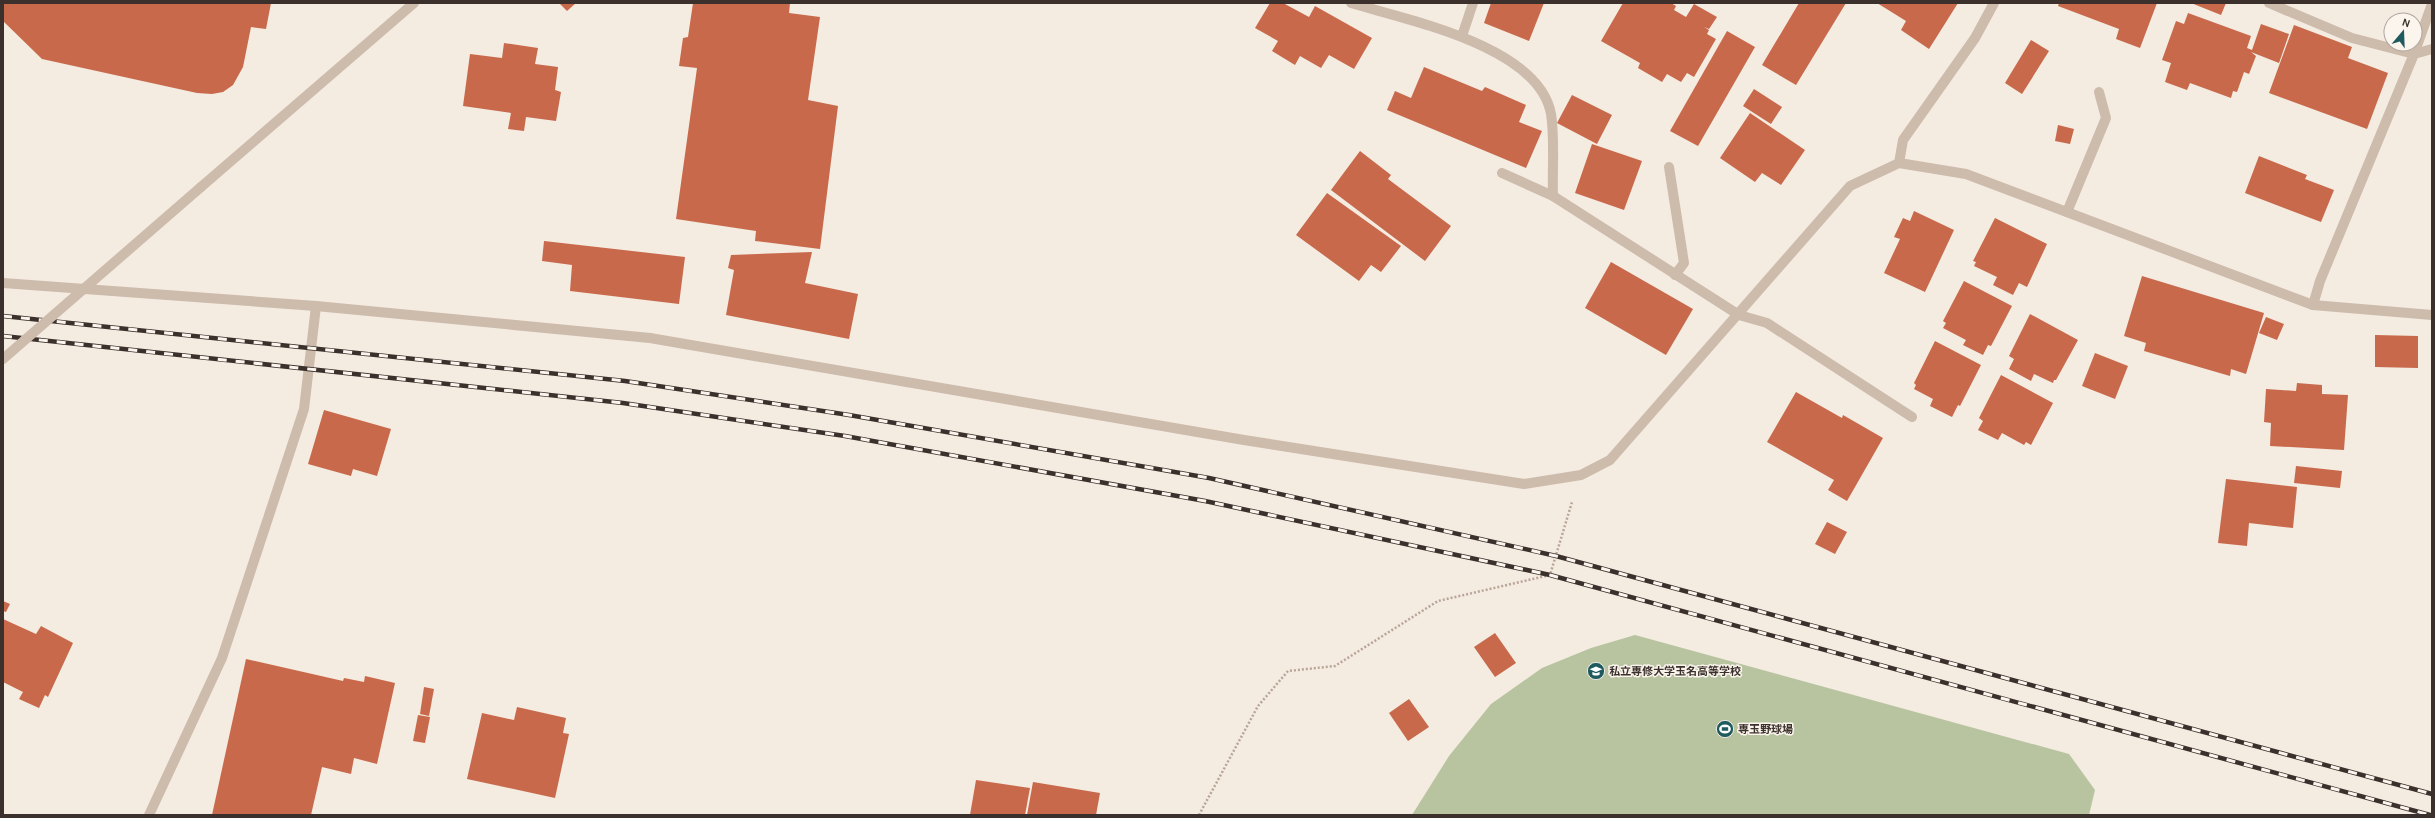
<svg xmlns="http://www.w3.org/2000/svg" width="2435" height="818" font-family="Karla,'Noto Sans JP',sans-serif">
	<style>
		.green { fill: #b8c4a0 }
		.building { fill: #c8694b }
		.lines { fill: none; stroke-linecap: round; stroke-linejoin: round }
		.path { stroke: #b9a596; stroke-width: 2.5; stroke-dasharray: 2 2; stroke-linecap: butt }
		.minor { stroke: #cdbbac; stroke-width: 10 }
		.rail-casing { stroke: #3b302b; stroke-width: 4.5 }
		.rail { stroke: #fbf5ee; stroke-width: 3; stroke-dasharray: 9; stroke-linecap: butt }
		.minor-bridge { stroke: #cdbbac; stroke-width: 10 }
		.labels { text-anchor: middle; stroke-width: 3; stroke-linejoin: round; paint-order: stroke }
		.poi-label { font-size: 11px; font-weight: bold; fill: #3b302b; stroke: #fbf5ee; text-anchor: start }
	</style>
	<rect width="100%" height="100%" fill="#f4ebe1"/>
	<!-- green -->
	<path class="green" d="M1635,635L2069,754L2095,790L2089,815H1412L1449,756L1491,704L1542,668L1591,648Z"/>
	<!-- building -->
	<g class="building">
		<path d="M3,3H271L266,29L251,27L243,67L233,85L223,92L212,94L197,93L42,59L3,21Z"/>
		<path d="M559,3H576L567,11Z"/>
		<path d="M693,3H790L789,13L820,17L808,100L838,106L820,249L755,241L756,231L676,219L697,68L679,66L683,38L688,37Z"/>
		<path d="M1270,3H1283L1309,17L1315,6L1372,38L1354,69L1329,55L1321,68L1300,56L1295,65L1272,51L1278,41L1255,28Z"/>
		<path d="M1491,3H1544L1529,41L1484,23Z"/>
		<path d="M1623,3H1671L1676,6L1674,10L1686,17L1694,4L1717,17L1709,29L1704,27L1709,30L1707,34L1716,39L1694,77L1687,73L1681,82L1667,74L1662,82L1638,68L1640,63L1601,41Z"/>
		<path d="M1799,3H1846L1796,85L1762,65Z"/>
		<path d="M1877,3H1958L1929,49L1901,30L1906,21Z"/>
		<path d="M2059,3H2157L2140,48L2116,39L2119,29L2058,6Z"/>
		<path d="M2191,3H2226L2221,15Z"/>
		<path d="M2188,13L2251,36L2247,48L2252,50L2261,24L2289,34L2279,63L2251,52L2256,56L2249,74L2244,72L2237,92L2233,91L2231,98L2190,83L2187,90L2165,82L2171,63L2162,60L2176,21L2184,24Z"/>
		<path d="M2294,25L2352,47L2348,58L2388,73L2367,129L2269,93Z"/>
		<path d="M1727,31L1755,47L1698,146L1670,131Z"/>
		<path d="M2031,40L2049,51L2022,94L2005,83Z"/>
		<path d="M504,43L538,48L535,64L558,67L555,90L561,92L556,121L526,117L524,131L508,129L511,113L463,106L470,54L502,58Z"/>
		<path d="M1424,67L1482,91L1485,87L1526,105L1519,122L1542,131L1526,168L1387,110L1395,91L1411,98Z"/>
		<path d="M1754,89L1782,107L1771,124L1743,106Z"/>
		<path d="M1572,95L1612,115L1597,144L1557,123Z"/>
		<path d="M1750,113L1805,150L1781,185L1762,173L1755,182L1720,158Z"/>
		<path d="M2058,125L2074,129L2070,144L2055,141Z"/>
		<path d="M1592,144L1642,161L1624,210L1575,193Z"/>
		<path d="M1360,151L1391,175L1388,179L1451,226L1425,261L1331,190Z"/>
		<path d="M2259,156L2307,175L2305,179L2334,190L2321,222L2245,193Z"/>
		<path d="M1327,193L1401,246L1381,272L1371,265L1359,281L1296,235Z"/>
		<path d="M1914,211L1954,230L1925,292L1884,273L1900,239L1894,237L1903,218L1910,221Z"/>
		<path d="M1995,218L2047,244L2027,287L2019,283L2013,295L1993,285L1997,277L1974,266L1976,262L1973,261Z"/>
		<path d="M544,241L685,257L679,304L570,291L572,265L542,261Z"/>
		<path d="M812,252L805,283L858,294L849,339L726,315L734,270L728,268L731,255Z"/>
		<path d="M1611,262L1693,309L1666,355L1585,308Z"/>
		<path d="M2142,276L2264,313L2246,374L2231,369L2230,376L2144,351L2146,343L2124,336Z"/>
		<path d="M1964,281L2012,306L1991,346L1988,345L1983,355L1963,345L1966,340L1943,328L1946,323L1943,321Z"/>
		<path d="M2030,314L2078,340L2056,380H2054L2053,383L2034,374L2031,381L2009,369L2014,359L2009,356Z"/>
		<path d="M2266,317L2284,324L2277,340L2259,333Z"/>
		<path d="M2375,335L2418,336V368L2375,367Z"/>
		<path d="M1935,341L1981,365L1960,406L1958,405L1952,417L1930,406L1933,399L1914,389L1916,385L1914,383Z"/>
		<path d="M2095,353L2128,366L2115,399L2082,386Z"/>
		<path d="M2001,375L2053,403L2031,445L2026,442L2024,445L2002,433L1998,440L1978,430L1983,421L1979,418Z"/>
		<path d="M2297,383L2322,385V394L2348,395L2344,450L2270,446L2271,423L2264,422L2266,389L2296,391Z"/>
		<path d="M1796,392L1842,418L1843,415L1883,438L1847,501L1828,490L1834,480L1767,442Z"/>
		<path d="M324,410L391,429L377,476L353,469L351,476L308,464Z"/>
		<path d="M2296,466L2342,471L2340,488L2294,483Z"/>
		<path d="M2226,479L2297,487L2293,528L2249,523L2247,546L2218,543Z"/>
		<path d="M1827,522L1847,532L1835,554L1815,544Z"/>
		<path d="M3,601L10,604L6,612L3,611Z"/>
		<path d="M3,619L36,634L41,626L73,643L48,697L45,695L39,708L19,699L23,692L3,682Z"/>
		<path d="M1495,633L1516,663L1495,677L1474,647Z"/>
		<path d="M246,659L343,681L344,678L364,682L365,676L395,683L377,764L354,758L351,774L322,767L311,815H212Z"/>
		<path d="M424,687L434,689L429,716L420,714Z"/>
		<path d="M1409,699L1429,727L1408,741L1389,713Z"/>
		<path d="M517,707L566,718L563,733L569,734L555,798L467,779L482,713L514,720Z"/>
		<path d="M418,715L430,717L425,743L413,741Z"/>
		<path d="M976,780L1030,788L1025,815H970Z"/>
		<path d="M1033,782L1100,793L1096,815H1027Z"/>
	</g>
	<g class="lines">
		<!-- path -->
		<path class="path" d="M1199,815L1258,706L1288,671L1335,666L1438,601L1550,575L1572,502"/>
		<!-- minor -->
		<g class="minor">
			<path d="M1351,3C1407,20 1539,46 1551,114C1555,138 1552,172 1553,196"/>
			<path d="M2269,3L2352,38L2414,54L2432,49"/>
			<path d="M1462,36L1473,3"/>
			<path d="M1899,163L1903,140L1975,38L1994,3"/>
			<path d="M1669,167L1684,263L1675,275"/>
			<path d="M1502,173L1553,196L1739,315L1767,323L1912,417"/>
			<path d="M201,187L414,3"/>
			<path d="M2067,212L2106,118L2099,92"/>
			<path d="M3,283L316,306L650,338L1244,440L1524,484L1581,475L1610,460L1850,186L1899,163L1966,174L2313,305L2432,315"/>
			<path d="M2313,305L2320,281L2414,54L2432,4"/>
			<path d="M149,815L222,658L304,409L316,306"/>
		</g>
		<defs>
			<g id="rail">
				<path d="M3,316L625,381L849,415L1209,478L1556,556L2432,794"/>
				<path d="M3,336L623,403L845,436L1205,501L1550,575L2430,815"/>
			</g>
		</defs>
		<!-- rail casing -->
		<use href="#rail" class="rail-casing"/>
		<!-- rail -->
		<use href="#rail" class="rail"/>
		<!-- minor-bridge -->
		<path class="minor-bridge" d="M3,359L201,187"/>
	</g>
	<!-- icons -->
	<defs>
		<symbol id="school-disc" viewBox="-11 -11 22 22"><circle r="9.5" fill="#1f5a5e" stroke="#fbf5ee"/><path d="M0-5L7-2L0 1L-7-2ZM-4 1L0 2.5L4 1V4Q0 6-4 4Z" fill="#fff"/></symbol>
		<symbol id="stadium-disc" viewBox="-11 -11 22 22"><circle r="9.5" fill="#1f5a5e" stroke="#fbf5ee"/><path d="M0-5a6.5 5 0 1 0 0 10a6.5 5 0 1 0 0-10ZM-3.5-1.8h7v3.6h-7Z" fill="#fff"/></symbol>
	</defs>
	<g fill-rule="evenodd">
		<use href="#school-disc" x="1586" y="661" width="20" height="20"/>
		<use href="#stadium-disc" x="1715" y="719" width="20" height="20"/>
	</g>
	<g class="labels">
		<!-- poi labels -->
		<g class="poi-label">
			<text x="1609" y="675">私立専修大学玉名高等学校</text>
			<text x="1738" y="733">専玉野球場</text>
		</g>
	</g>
	<!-- border -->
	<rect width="2435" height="818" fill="none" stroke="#3b302b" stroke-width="8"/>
	<!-- north arrow -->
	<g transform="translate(2403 32) rotate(19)"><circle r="19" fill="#fbf5ee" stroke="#aea6a0"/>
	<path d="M0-3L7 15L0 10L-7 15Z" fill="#1f5a5e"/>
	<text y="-6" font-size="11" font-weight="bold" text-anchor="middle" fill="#3b302b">N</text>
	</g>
</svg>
